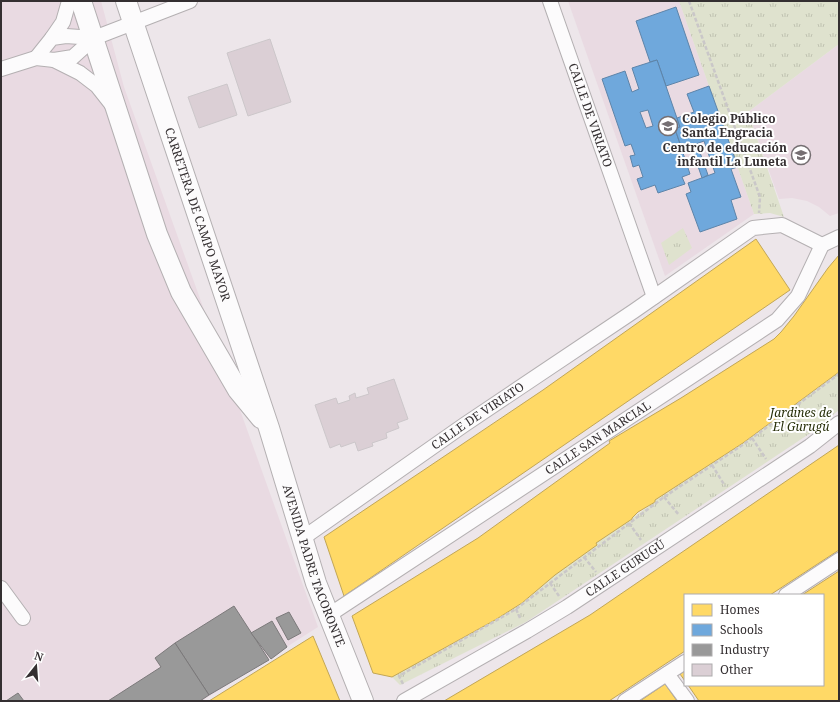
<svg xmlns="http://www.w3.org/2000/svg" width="840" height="702" font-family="'Noto Serif',serif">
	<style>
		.built { fill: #e9dae2 }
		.grass { fill: url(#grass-tufts) }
		.homes { fill: #ffd966; stroke: #c2a656 }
		.schools { fill: #6fa8dc; stroke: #5d84a9; fill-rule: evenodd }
		.industry { fill: #999; stroke: #7b797a }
		.building { fill: #dbcfd5; stroke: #ccc7ca }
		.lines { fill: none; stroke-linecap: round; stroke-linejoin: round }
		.street-casing { stroke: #b4b0b2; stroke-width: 16 }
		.secondary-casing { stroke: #b4b0b2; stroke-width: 22 }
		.path { stroke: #cac7c8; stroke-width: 2.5; stroke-dasharray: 4 2; stroke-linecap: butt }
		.street { stroke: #fcfbfc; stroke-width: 14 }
		.secondary { stroke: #fcfbfc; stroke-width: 20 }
		.labels { text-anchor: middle; stroke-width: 4; stroke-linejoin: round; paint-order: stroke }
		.street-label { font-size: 12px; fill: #342f31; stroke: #fff }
		.poi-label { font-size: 12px; font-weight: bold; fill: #342f31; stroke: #fff; text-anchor: start }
		.park-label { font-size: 12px; font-style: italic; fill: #262e08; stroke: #fff }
	</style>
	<defs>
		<pattern id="grass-tufts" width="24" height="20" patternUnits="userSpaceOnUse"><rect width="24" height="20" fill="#dfe2ce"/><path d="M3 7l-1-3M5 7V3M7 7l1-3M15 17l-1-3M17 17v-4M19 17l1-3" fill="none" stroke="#c0c2b1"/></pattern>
	</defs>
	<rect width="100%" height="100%" fill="#ede6ea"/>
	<!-- built -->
	<g class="built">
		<path d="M1,1H101L124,87L318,627L202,701H1Z"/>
		<path d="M568,1H679L709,86L754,214L665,276Z"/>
		<path d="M839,44V213L830,216L819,207L807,201L792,198L779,199L748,112Z"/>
	</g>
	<!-- grass -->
	<g class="grass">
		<path d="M679,1H839V44L748,112L784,217L770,213L754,214Z"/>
		<path d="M683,228L692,248L669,265L661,243Z"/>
		<path d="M839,372V410L812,432L526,622L400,685L392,677L522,603L555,575L597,545L596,543L655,502V500L703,469Z"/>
	</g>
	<!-- homes -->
	<g class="homes">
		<path d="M756,239L790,290L344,596L324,537L543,390Z"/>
		<path d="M839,255V372L743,443L655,500V502L638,512L632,518V519L596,543L597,545L555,575L522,603L495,620L392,677L373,673L352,616L478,538L610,443L609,441L681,398L774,339L781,332L794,316L828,268Z"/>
		<path d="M839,445V550L770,595H685V651L609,701H444L590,615Z"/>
		<path d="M839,571V701H699L688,685H823V595H802Z"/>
		<path d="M313,636L340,701H209Z"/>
		<path d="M685,671V681L680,674Z"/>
		<path d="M665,684L677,701H640Z"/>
	</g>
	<!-- schools -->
	<g class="schools">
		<path d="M676,7L699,75L666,86L657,60L650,62L636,21Z"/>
		<path d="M657,60L680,127L675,129L690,174L682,177L685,184L658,193L655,185L641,190L637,179L643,177L639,165L633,167L630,156L635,155L631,144L625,146L602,79L625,71L632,92L639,89L632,68ZM648,110L653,126L646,128L640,112Z"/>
		<path d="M709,86L738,167L731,169L741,197L731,200L737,219L700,232L686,194L691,192L688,183L715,173L704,141L682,149L675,129L680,127L677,118L694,112L687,94Z"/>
		<path d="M697,144L708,175L702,178L691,146Z"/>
	</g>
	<!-- industry -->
	<g class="industry">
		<path d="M234,606L269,660L209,695L175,643Z"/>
		<path d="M289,612L301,633L288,640L276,618Z"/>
		<path d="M272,621L287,647L271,659L251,633Z"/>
		<path d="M175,643L209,695L200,701H108L161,667L155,658Z"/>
		<path d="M18,693L24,701H6Z"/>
	</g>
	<!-- building -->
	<g class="building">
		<path d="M270,39L291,102L248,116L227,53Z"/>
		<path d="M227,84L237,115L199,128L188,97Z"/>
		<path d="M394,379L408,419L397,423L399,428L386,433L387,438L372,443L373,446L358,451L355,442L341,447L340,444L330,448L315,405L336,398L338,404L350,400L349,396L355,393L356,398L369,394L367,388Z"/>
	</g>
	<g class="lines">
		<defs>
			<g id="street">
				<path id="s1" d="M550,1L654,297"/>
				<path d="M52,38L63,22L69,1"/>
				<path d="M36,58L52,38L66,36L94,38"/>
				<path d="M54,60L80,73L97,86L112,105"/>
				<path d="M1,69L36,58L54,60L73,57L94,38L190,1"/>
				<path id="s2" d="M303,538L464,425L634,311L753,228L782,225L822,245"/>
				<path d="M1,588L23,618"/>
				<path d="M786,595L839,560"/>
				<path id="s3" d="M329,615L777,320L798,296L822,245L839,237"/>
				<path d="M667,674L687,701"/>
				<path id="s4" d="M404,701L527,631L567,607L810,446L839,423"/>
				<path d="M625,701L685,662"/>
			</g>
			<g id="secondary">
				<path d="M81,1L157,234L181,292L238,390L261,418"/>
				<path id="s5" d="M126,1L269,428L316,583L363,701"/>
			</g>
		</defs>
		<!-- street casing -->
		<use href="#street" class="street-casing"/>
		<!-- secondary casing -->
		<use href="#secondary" class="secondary-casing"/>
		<!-- path -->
		<g class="path">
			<path d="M689,1L760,197L759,213"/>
			<path d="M791,410L807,432"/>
			<path d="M752,438L766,459"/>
			<path d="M712,465L725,486"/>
			<path d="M664,497L679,515"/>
			<path d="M629,523L641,540"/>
			<path d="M584,557L596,572"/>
			<path d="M550,583L559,596"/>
			<path d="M516,609L520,618"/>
			<path d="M403,684L399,676L516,609L664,497L744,444L839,374"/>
		</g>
		<!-- street -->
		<use href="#street" class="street"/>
		<!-- secondary -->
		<use href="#secondary" class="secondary"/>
	</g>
	<!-- icons -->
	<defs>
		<symbol id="school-ring" viewBox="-11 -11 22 22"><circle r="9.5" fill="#fff" stroke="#756f72" stroke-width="1.5"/><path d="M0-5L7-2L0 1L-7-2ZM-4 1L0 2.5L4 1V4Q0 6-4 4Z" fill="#756f72"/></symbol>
	</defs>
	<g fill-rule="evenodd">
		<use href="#school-ring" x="657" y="115" width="22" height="22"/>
		<use href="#school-ring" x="790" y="144" width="22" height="22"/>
	</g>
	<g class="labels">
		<!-- street labels -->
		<g class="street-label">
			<text dy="4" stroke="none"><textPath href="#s1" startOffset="121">CALLE DE VIRIATO</textPath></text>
			<text dy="4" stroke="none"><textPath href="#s5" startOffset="225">CARRETERA DE CAMPO MAYOR</textPath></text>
			<text dy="4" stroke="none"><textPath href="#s2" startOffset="213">CALLE DE VIRIATO</textPath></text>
			<text dy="4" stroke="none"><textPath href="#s3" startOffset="322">CALLE SAN MARCIAL</textPath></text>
			<text dy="4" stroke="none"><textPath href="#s5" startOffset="595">AVENIDA PADRE TACORONTE</textPath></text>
			<text dy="4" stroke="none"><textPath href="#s4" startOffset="258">CALLE GURUGÚ</textPath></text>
		</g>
		<!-- poi labels -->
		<g class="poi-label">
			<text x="682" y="123">Colegio Público<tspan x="682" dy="14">Santa Engracia</tspan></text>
			<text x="787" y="152" text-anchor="end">Centro de educación<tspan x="787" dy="14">infantil La Luneta</tspan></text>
		</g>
		<!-- park labels -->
		<g class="park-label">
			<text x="801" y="417">Jardines de<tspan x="801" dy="14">El Gurugú</tspan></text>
		</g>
	</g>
	<!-- border -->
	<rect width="840" height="702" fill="none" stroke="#342f31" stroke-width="4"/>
	<!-- legend -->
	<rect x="684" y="594" width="140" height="92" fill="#ffffff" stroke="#aeacad"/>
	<rect x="692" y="604" width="20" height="12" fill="#ffd966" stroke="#aeacad"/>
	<text x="720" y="614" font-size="12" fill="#342f31">Homes</text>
	<rect x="692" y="624" width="20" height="12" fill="#6fa8dc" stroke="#aeacad"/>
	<text x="720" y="634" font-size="12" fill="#342f31">Schools</text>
	<rect x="692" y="644" width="20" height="12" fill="#999999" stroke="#aeacad"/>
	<text x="720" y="654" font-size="12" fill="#342f31">Industry</text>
	<rect x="692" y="664" width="20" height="12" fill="#dbcfd5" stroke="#aeacad"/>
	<text x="720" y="674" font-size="12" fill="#342f31">Other</text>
	<!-- north arrow -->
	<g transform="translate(36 666) rotate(17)" stroke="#ffffff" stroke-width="3" paint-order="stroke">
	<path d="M0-3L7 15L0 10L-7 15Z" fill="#342f31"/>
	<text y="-6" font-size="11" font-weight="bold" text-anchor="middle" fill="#342f31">N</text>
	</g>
</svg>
